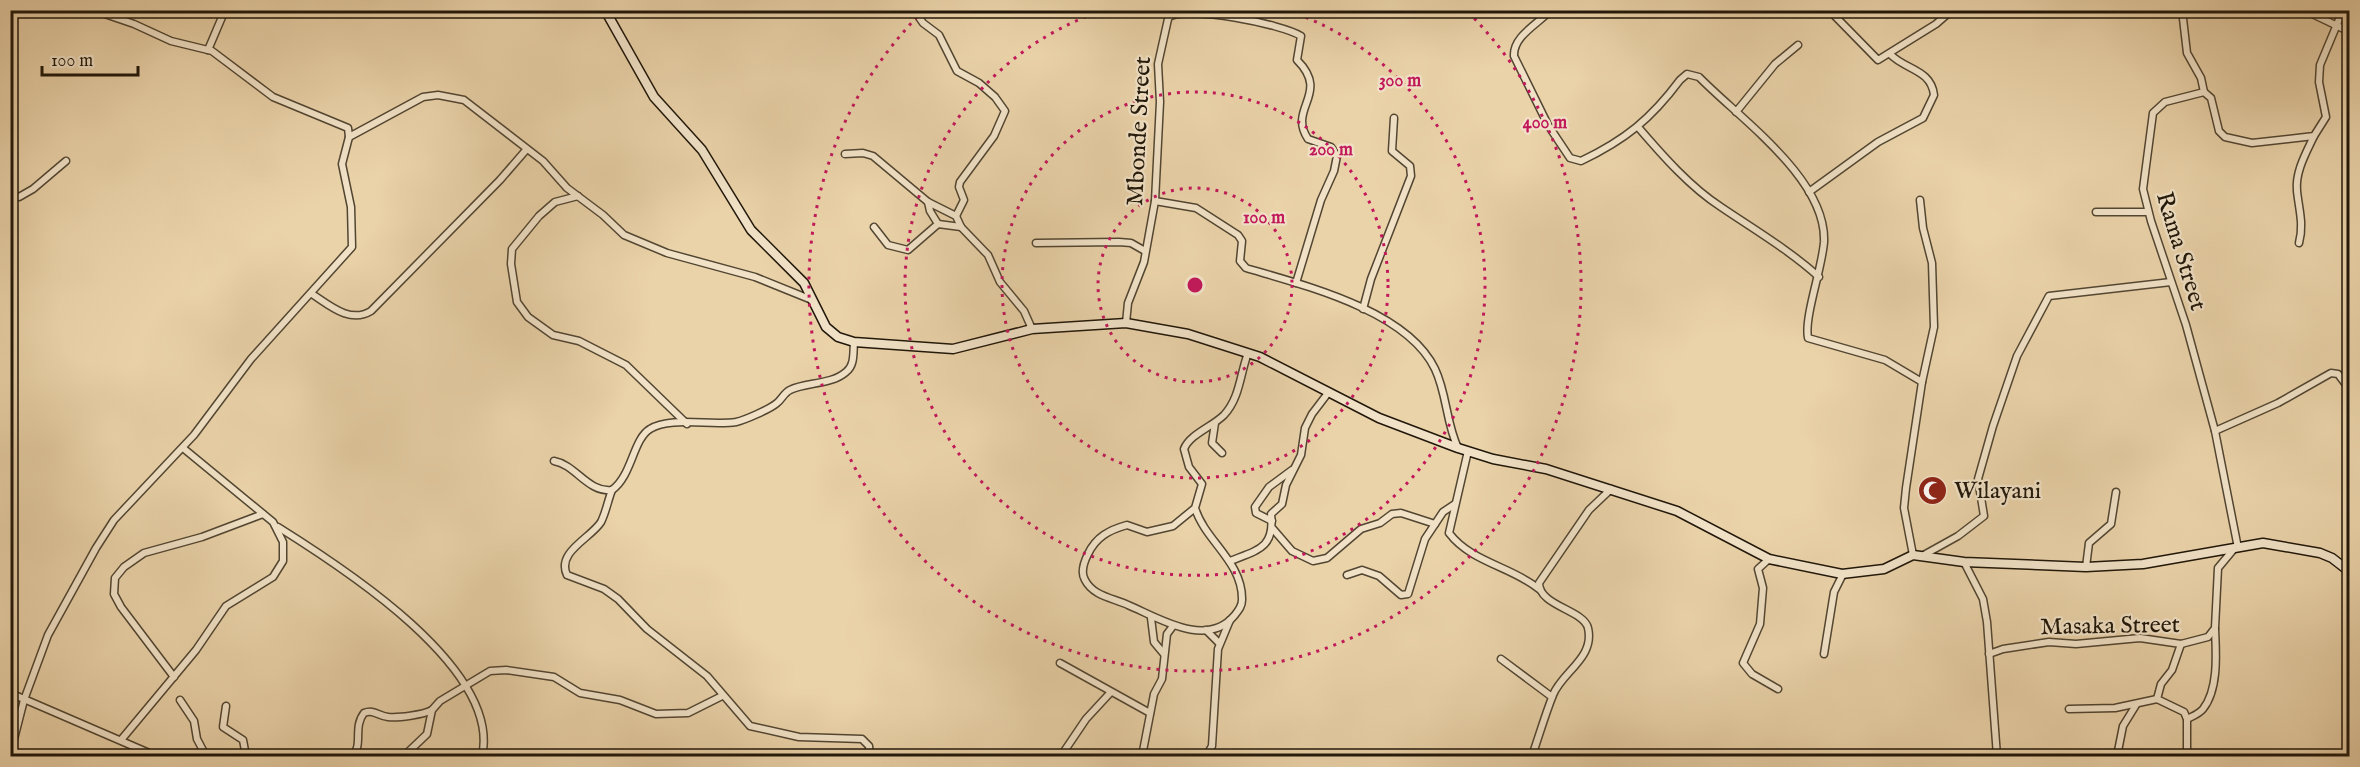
<svg xmlns="http://www.w3.org/2000/svg" width="2360" height="767" font-family="'IM FELL English',serif">
	<style>
		.lines { fill: none; stroke-linecap: round; stroke-linejoin: round }
		.street-casing { stroke: #524632; stroke-width: 9 }
		.secondary-casing { stroke: #20170a; stroke-width: 11 }
		.street { stroke: #f1e2c7; stroke-width: 6 }
		.secondary { stroke: #f1e2c7; stroke-width: 8 }
		.ring { fill: none; stroke: #c2185b; stroke-width: 3; stroke-dasharray: 3 6 }
		.labels { text-anchor: middle; stroke-width: 4.5; stroke-linejoin: round; paint-order: stroke }
		.street-label { font-size: 24px; fill: #20170a; stroke: #f1e2c7 }
		.poi-label { font-size: 24px; fill: #20170a; stroke: #f1e2c7; text-anchor: start }
		.centre { fill: #c2185b; stroke: #f1e2c7; stroke-width: 3 }
		.ring-label { font-size: 18px; text-anchor: middle; font-weight: bold; fill: #c2185b; stroke: #f1e2c7; stroke-width: 4.5; stroke-linejoin: round; paint-order: stroke }
	</style>
	<rect width="100%" height="100%" fill="#ead2a9"/>
	<filter id="stains"><feTurbulence type="fractalNoise" baseFrequency=".00333" numOctaves="4"/><feColorMatrix values="0 0 0 0 .2 0 0 0 0 .09 0 0 0 0 .02 0 0 0 .5 -.17"/></filter>
	<radialGradient id="worn" r=".72"><stop offset=".6" stop-color="#630" stop-opacity="0"/><stop offset="1" stop-color="#630" stop-opacity=".3"/></radialGradient>
	<g class="lines">
		<defs>
			<g id="street">
				<path d="M47,10H54"/>
				<path d="M914,10L923,23L939,35L957,71L979,83L995,97L1005,111L994,136L960,182L959,187L964,200L956,216"/>
				<path d="M1551,10C1538,24 1513,36 1514,56L1548,125L1570,158L1581,161C1625,140 1651,119 1680,80L1687,74L1699,77C1739,118 1827,179 1824,242C1822,269 1804,317 1808,338L1885,360L1922,382"/>
				<path d="M1829,10L1878,60L1936,24L1952,10"/>
				<path d="M2182,10L2187,53L2201,78L2204,92"/>
				<path d="M2304,10L2350,32"/>
				<path d="M1169,17C1187,5 1282,24 1301,36L1297,60C1331,94 1287,108 1308,139L1331,147L1337,156L1334,171L1321,200L1296,283"/>
				<path d="M208,50L225,10"/>
				<path d="M1736,112L1775,64L1798,45"/>
				<path d="M1638,127C1662,155 1690,187 1721,207C1755,230 1789,250 1819,277"/>
				<path d="M349,137L423,97L438,95L464,100L543,161L567,188L603,215L624,235L667,253L755,277L812,300"/>
				<path d="M845,154L863,153L873,156L928,202L956,216L961,227L988,255L1000,282L1024,311L1032,329"/>
				<path d="M1809,192L1878,142L1923,118L1934,95C1931,69 1905,70 1890,54"/>
				<path d="M10,196L19,197L33,189L66,161"/>
				<path d="M578,196L555,202L539,216L512,249L511,264L517,302L528,317L553,335L579,341L626,365L687,424"/>
				<path d="M1155,201L1196,208L1238,235L1242,241L1240,261L1246,268C1303,285 1407,310 1435,369C1447,394 1446,423 1458,448"/>
				<path d="M928,202L930,211L938,224"/>
				<path d="M2096,212H2148"/>
				<path d="M874,227L888,245L908,250L938,224L961,227"/>
				<path d="M1036,243L1119,242L1131,243L1145,251"/>
				<path d="M2299,243C2304,224 2299,210 2297,191C2295,172 2306,153 2314,136"/>
				<path d="M312,294C329,305 350,324 371,311L500,180L526,150"/>
				<path d="M1363,309L1371,279L1411,176L1410,166L1392,151L1394,118"/>
				<path d="M1126,323L1128,303L1144,262L1155,201L1160,102L1158,64L1170,10"/>
				<path d="M1215,423L1212,443L1222,453"/>
				<path d="M2215,431L2278,403L2331,373L2338,374L2350,390"/>
				<path d="M1468,451L1449,533C1472,563 1511,566 1539,589"/>
				<path d="M554,461C576,465 588,493 612,490C632,476 633,439 650,429C670,416 711,426 736,422C745,420 770,409 777,403C782,399 784,393 790,390C806,382 831,385 846,372C855,365 853,353 854,342"/>
				<path d="M612,490C608,500 606,512 601,522C591,538 556,552 567,575L604,589L618,599L647,629L707,676L750,726L799,737L862,739L869,746L870,756"/>
				<path d="M1195,508C1205,541 1243,562 1242,600C1242,607 1238,611 1234,616C1206,649 1157,617 1128,605C1113,598 1093,596 1085,580C1080,572 1084,562 1088,554C1096,537 1109,530 1127,525L1147,532L1173,526L1195,508L1202,484L1189,467L1184,449C1190,434 1212,427 1224,415C1240,398 1240,374 1248,353"/>
				<path d="M1272,521L1256,513L1255,507L1269,487L1292,470"/>
				<path d="M278,527C342,567 502,669 482,756"/>
				<path d="M1273,529L1292,551L1313,561L1327,558L1361,529L1380,523L1392,514L1401,513L1435,524"/>
				<path d="M2238,548L2215,431L2186,325L2151,221L2143,189L2153,113L2165,102L2204,92L2211,98L2219,131L2225,137L2252,143L2314,136L2326,117L2319,82L2320,65L2343,10"/>
				<path d="M1913,555L1904,508L1906,488L1922,382L1934,327L1932,263L1923,228L1920,200"/>
				<path d="M1922,556L1958,536L1984,516L1978,479L1993,426L2017,356L2049,296L2171,282"/>
				<path d="M1769,559L1758,569L1763,588L1760,624L1743,663L1752,674L1778,689"/>
				<path d="M1230,561C1258,550 1275,548 1271,514L1282,504L1286,485L1301,455L1305,428L1312,414L1328,393"/>
				<path d="M1964,562L1983,599L1987,622L1997,756"/>
				<path d="M2086,567L2089,543L2111,524L2116,492"/>
				<path d="M1347,575L1362,570L1379,576L1401,595L1408,594L1425,539L1443,512L1455,504"/>
				<path d="M1151,618L1154,642L1164,654"/>
				<path d="M1206,630L1219,643"/>
				<path d="M2181,644L2172,670L2161,684L2157,699L2184,712L2187,719V756"/>
				<path d="M1824,654L1834,592L1843,574"/>
				<path d="M1989,654L2003,649L2049,642L2076,644L2140,638L2181,644L2208,637L2215,628L2218,568L2233,550"/>
				<path d="M1501,659L1552,697"/>
				<path d="M1060,663L1150,713"/>
				<path d="M174,677L121,607L114,594L115,578L124,567L144,553L202,537L263,514"/>
				<path d="M10,693L156,756"/>
				<path d="M180,700L194,721L197,739L206,756"/>
				<path d="M226,706L223,727L243,740L246,756"/>
				<path d="M2069,709L2115,708L2157,699"/>
				<path d="M2187,719C2193,716 2199,714 2203,709C2219,689 2216,652 2215,629"/>
				<path d="M121,740L196,650L226,606L273,577L283,561V542L273,522L183,448"/>
				<path d="M1063,753L1086,719L1110,693"/>
				<path d="M10,755L24,700L48,635L96,548L114,520L194,435L251,359L352,247L351,207L342,164L349,137L348,128L273,97L212,51L171,41L134,24L93,10"/>
				<path d="M353,756C363,744 353,727 364,713C374,709 378,716 388,717C398,718 423,715 432,710"/>
				<path d="M404,756L427,734L432,710L440,701L490,671L506,670L554,677L580,693L620,700L656,714L688,713L722,696"/>
				<path d="M1142,756L1154,694L1162,679L1167,634L1173,626"/>
				<path d="M1199,756L1208,753L1212,746L1218,649L1230,620"/>
				<path d="M1532,756C1539,736 1545,715 1553,695C1562,672 1595,658 1588,628C1584,610 1539,606 1539,583L1589,510L1611,489"/>
				<path d="M2117,756L2123,726L2136,705"/>
			</g>
			<path id="secondary" d="M605,10L654,97L702,150L751,230L804,283L826,327L838,337L854,342L953,349L1032,329L1126,323L1188,334L1260,357L1379,418L1458,448L1493,459L1546,469L1677,511L1769,559L1842,574L1884,569L1913,555L1964,562L2086,567L2143,564L2263,543L2320,553L2332,558L2350,572"/>
		</defs>
		<!-- street casing -->
		<use href="#street" class="street-casing"/>
		<!-- secondary casing -->
		<use href="#secondary" class="secondary-casing"/>
		<!-- street -->
		<use href="#street" class="street"/>
		<!-- secondary -->
		<use href="#secondary" class="secondary"/>
	</g>
	<!-- distance rings -->
	<g class="ring">
		<circle cx="1195" cy="285" r="97"/>
		<circle cx="1195" cy="285" r="193"/>
		<path d="M1289 11A290 290 0 1 1 1101 11"/>
		<path d="M1468 12A386 386 0 1 1 922 12"/>
	</g>
	<!-- icons -->
	<defs>
		<symbol id="mosque-disc" viewBox="-11 -11 22 22"><circle r="9.5" fill="#8f2418" stroke="#f1e2c7"/><path d="M3.5-4.9A6 6 0 1 0 3.5 4.9A5 5 0 1 1 3.5-4.9Z" fill="#fff"/></symbol>
	</defs>
	<g fill-rule="evenodd">
		<use href="#mosque-disc" x="1916" y="474" width="33" height="33"/>
	</g>
	<g class="labels">
		<!-- street labels -->
		<g class="street-label">
			<text transform="translate(1138 131) rotate(-87)" y="8">Mbonde Street</text>
			<text transform="translate(2182 251) rotate(73)" y="8">Rama Street</text>
			<text transform="translate(2110 625) rotate(-1)" y="8">Masaka Street</text>
		</g>
		<!-- poi labels -->
		<g class="poi-label">
			<text x="1954" y="498">Wilayani</text>
		</g>
	</g>
	<circle cx="1195" cy="285" r="9" class="centre"/>
	<g class="ring-label">
		<text x="1400" y="86">300 m</text>
		<text x="1545" y="128">400 m</text>
		<text x="1331" y="155">200 m</text>
		<text x="1264" y="223">100 m</text>
	</g>
	<!-- margin -->
	<rect width="2360" height="767" fill="none" stroke="#ead2a9" stroke-width="36"/>
	<rect x="12" y="12" width="2336" height="743" fill="none" stroke="#20170a" stroke-width="3"/>
	<rect x="18" y="18" width="2324" height="731" fill="none" stroke="#20170a" stroke-width="1.5"/>
	<!-- scale -->
	<path d="M42 66v9h96v-9" fill="none" stroke="#20170a" stroke-width="3"/>
	<text x="51" y="66" font-size="18" fill="#20170a" stroke="#f1e2c7" stroke-width="4.5" paint-order="stroke">100 m</text>
	<rect width="100%" height="100%" filter="url(#stains)"/>
	<rect width="100%" height="100%" fill="url(#worn)"/>
</svg>
